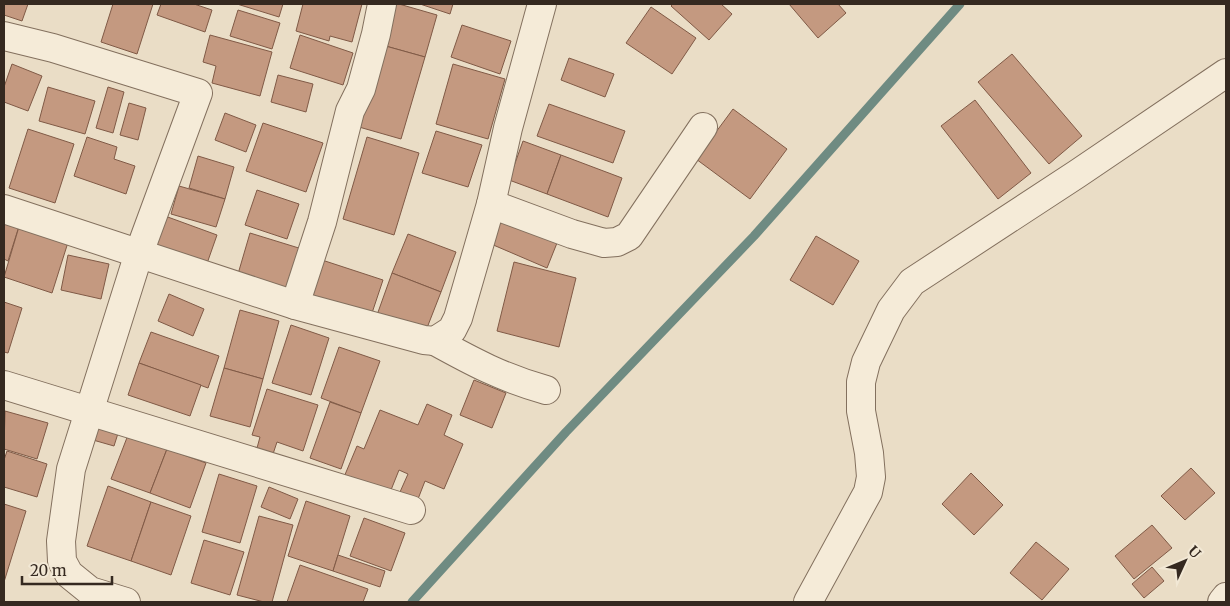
<svg xmlns="http://www.w3.org/2000/svg" width="1230" height="606" font-family="Merriweather,serif">
	<style>
		.lines { fill: none; stroke-linecap: round; stroke-linejoin: round }
		.stream { stroke: #6f8b82; stroke-width: 9 }
		.building { fill: #c49980; stroke: #805a46 }
		.minor-casing { stroke: #83705e; stroke-width: 30 }
		.minor { stroke: #f5ebd8; stroke-width: 28 }
	</style>
	<rect width="100%" height="100%" fill="#eaddc6"/>
	<g class="lines">
		<!-- stream -->
		<path class="stream" d="M412,602L566,432L754,236L960,4"/>
	</g>
	<!-- building -->
	<g class="building">
		<path d="M4,4H28L22,21L4,15Z"/>
		<path d="M113,4H153L137,54L101,42Z"/>
		<path d="M161,4H194L212,10L205,32L157,15Z"/>
		<path d="M237,4H283L279,17Z"/>
		<path d="M303,4H362L352,42L330,36L329,41L296,31Z"/>
		<path d="M394,4H399L437,15L425,57L382,45Z"/>
		<path d="M420,4H453L450,14Z"/>
		<path d="M673,4H721L732,14L709,40L671,6Z"/>
		<path d="M789,4H838L846,13L818,38Z"/>
		<path d="M651,7L696,38L672,74L626,43Z"/>
		<path d="M238,10L280,23L272,49L230,36Z"/>
		<path d="M462,25L511,41L500,74L451,57Z"/>
		<path d="M210,35L272,52L260,96L212,83L216,66L203,62Z"/>
		<path d="M300,35L353,53L343,85L290,68Z"/>
		<path d="M382,45L425,57L401,139L359,127Z"/>
		<path d="M1012,54L1082,136L1049,164L978,82Z"/>
		<path d="M569,58L614,74L605,97L561,80Z"/>
		<path d="M12,64L42,76L28,111L4,102V87Z"/>
		<path d="M453,64L505,79L488,139L436,124Z"/>
		<path d="M278,75L313,84L306,112L271,102Z"/>
		<path d="M48,87L95,101L85,134L39,121Z"/>
		<path d="M108,87L124,92L113,133L96,128Z"/>
		<path d="M975,100L1031,173L998,199L941,126Z"/>
		<path d="M129,103L146,108L138,140L120,135Z"/>
		<path d="M549,104L625,131L613,163L537,136Z"/>
		<path d="M733,109L787,149L750,199L696,159Z"/>
		<path d="M225,113L256,125L246,152L215,140Z"/>
		<path d="M263,123L323,143L306,192L246,171Z"/>
		<path d="M28,129L74,144L55,203L9,188Z"/>
		<path d="M436,131L482,145L468,187L422,173Z"/>
		<path d="M87,137L117,147L114,159L135,166L126,194L74,176Z"/>
		<path d="M367,137L419,153L394,235L343,219Z"/>
		<path d="M523,141L561,155L547,194L509,180Z"/>
		<path d="M561,155L622,178L608,217L547,194Z"/>
		<path d="M198,156L234,167L225,199L189,188Z"/>
		<path d="M179,186L225,199L216,227L171,214Z"/>
		<path d="M257,190L299,204L287,239L245,225Z"/>
		<path d="M4,214L21,220L8,261L4,259Z"/>
		<path d="M503,214L559,238L547,268L491,244Z"/>
		<path d="M165,216L217,235L204,272L152,252Z"/>
		<path d="M21,220L70,236L52,293L4,277Z"/>
		<path d="M250,233L302,249L289,290L238,274Z"/>
		<path d="M408,234L456,252L441,292L392,273Z"/>
		<path d="M816,236L859,261L833,305L790,280Z"/>
		<path d="M68,255L109,264L101,299L61,290Z"/>
		<path d="M322,260L383,280L371,316L311,296Z"/>
		<path d="M514,262L576,278L559,347L497,331Z"/>
		<path d="M392,273L441,292L425,333L377,315Z"/>
		<path d="M169,294L204,309L193,336L158,321Z"/>
		<path d="M4,302L22,308L8,353L4,352Z"/>
		<path d="M240,310L279,321L263,379L224,368Z"/>
		<path d="M291,325L329,338L311,395L272,383Z"/>
		<path d="M151,332L219,356L208,388L139,363Z"/>
		<path d="M339,347L380,361L361,413L321,398Z"/>
		<path d="M139,363L201,385L190,416L128,395Z"/>
		<path d="M224,368L263,379L250,427L210,416Z"/>
		<path d="M474,380L506,393L492,428L460,415Z"/>
		<path d="M267,389L318,405L303,451L277,442L273,454L257,448L260,437L252,435Z"/>
		<path d="M330,402L361,413L341,469L310,458Z"/>
		<path d="M427,404L452,415L444,435L463,444L444,489L425,481L418,499L400,492L408,474L399,470L389,495L344,477L357,446L364,449L380,410L418,425Z"/>
		<path d="M5,411L48,423L37,459L4,449Z"/>
		<path d="M98,421L120,427L114,446L93,440Z"/>
		<path d="M128,435L167,449L150,493L111,479Z"/>
		<path d="M167,449L206,463L190,508L150,493Z"/>
		<path d="M7,451L47,464L37,497L4,487V460Z"/>
		<path d="M1191,468L1215,493L1185,520L1161,496Z"/>
		<path d="M971,473L1003,505L974,535L942,504Z"/>
		<path d="M219,474L257,486L240,543L202,532Z"/>
		<path d="M108,486L151,502L131,561L87,546Z"/>
		<path d="M269,487L298,499L290,519L261,507Z"/>
		<path d="M306,501L350,516L333,571L288,556Z"/>
		<path d="M151,502L191,516L171,575L131,561Z"/>
		<path d="M4,504L26,511L4,582Z"/>
		<path d="M259,516L293,525L272,602H264L237,595Z"/>
		<path d="M364,518L405,533L391,571L350,556Z"/>
		<path d="M1152,525L1172,548L1134,579L1115,556Z"/>
		<path d="M204,540L244,552L230,595L191,583Z"/>
		<path d="M1036,542L1069,569L1042,600L1010,573Z"/>
		<path d="M338,555L385,571L380,587L333,571Z"/>
		<path d="M300,565L368,589L363,602H287Z"/>
		<path d="M1152,567L1164,581L1144,598L1132,584Z"/>
	</g>
	<g class="lines">
		<defs>
			<g id="minor">
				<path d="M4,36L53,48L198,93L139,253L71,469L61,541L62,561L69,574L90,591L126,602"/>
				<path d="M491,204L572,234L604,243L617,242L629,236L703,127"/>
				<path d="M4,209L295,305L424,340L435,341L452,330L458,318L491,204L508,128L542,4"/>
				<path d="M295,305L322,222L350,111L361,89L376,34L382,4"/>
				<path d="M435,341C473,362 503,378 546,390"/>
				<path d="M4,385L411,510"/>
				<path d="M808,602L868,492L871,477L869,453L861,411V382L866,362L891,310L912,282L1077,174L1226,73"/>
				<path d="M1222,602L1226,597"/>
			</g>
		</defs>
		<!-- minor casing -->
		<use href="#minor" class="minor-casing"/>
		<!-- minor -->
		<use href="#minor" class="minor"/>
	</g>
	<!-- border -->
	<rect width="1230" height="606" fill="none" stroke="#352920" stroke-width="10"/>
	<!-- north arrow -->
	<g transform="translate(1185 561) rotate(46)" stroke="#f2e8d5" stroke-width="4" paint-order="stroke">
	<path d="M0-4L9 19L0 12L-9 19Z" fill="#352920"/>
	<text y="-8" font-size="14" font-weight="bold" text-anchor="middle" fill="#352920">U</text>
	</g>
	<!-- scale -->
	<path d="M22 576v8h90v-8" fill="none" stroke="#352920" stroke-width="2.5"/>
	<text x="30" y="576" font-size="15" fill="#352920" stroke="#f2e8d5" stroke-width="4" paint-order="stroke">20 m</text>
</svg>
